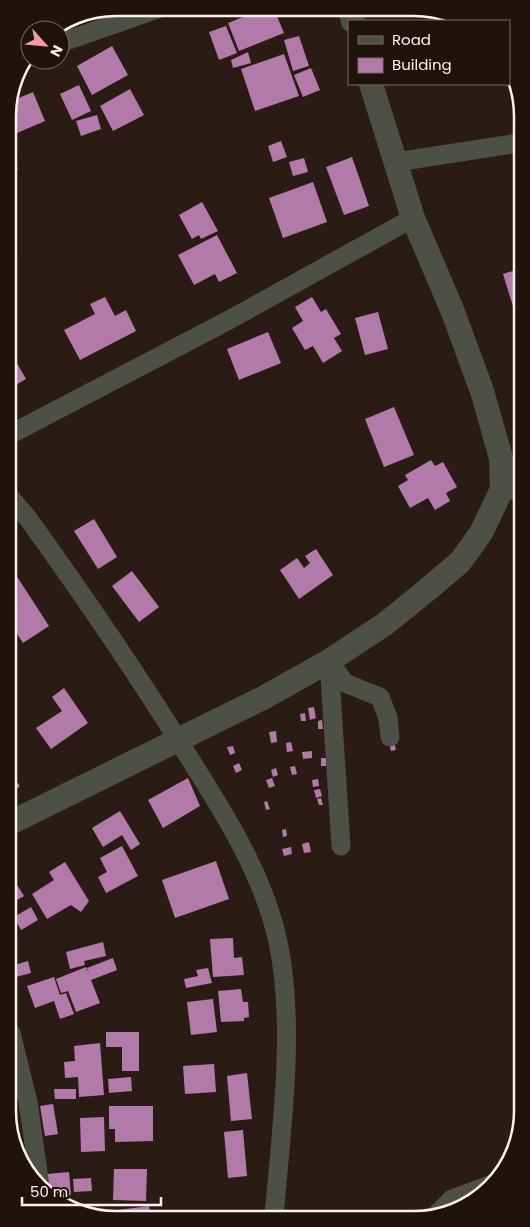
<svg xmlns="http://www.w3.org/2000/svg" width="530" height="1227" font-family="Poppins,sans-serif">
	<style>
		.building { fill: #b27aa8 }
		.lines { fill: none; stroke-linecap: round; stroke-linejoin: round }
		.minor { stroke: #4d5049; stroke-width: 19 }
		.tertiary { stroke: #4d5049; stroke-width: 24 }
		.rim { fill: none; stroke: #fcf1ec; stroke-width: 2.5 }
	</style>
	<rect width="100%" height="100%" fill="#2a1c15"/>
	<!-- building -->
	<g class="building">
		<path d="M265,8L274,9L284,33L239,51L228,23Z"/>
		<path d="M226,26L237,53L219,60L209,32Z"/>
		<path d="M299,36L309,66L293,71L284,40Z"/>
		<path d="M112,46L128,75L92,95L77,66Z"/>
		<path d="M248,52L251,63L233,68L231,60Z"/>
		<path d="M284,54L299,96L255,111L241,69Z"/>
		<path d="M311,68L320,90L303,97L294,75Z"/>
		<path d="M79,85L91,111L72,120L60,94Z"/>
		<path d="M130,89L144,115L113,131L100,106Z"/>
		<path d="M33,92L45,121L10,136L8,131L9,102Z"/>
		<path d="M97,115L101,129L81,136L76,121Z"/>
		<path d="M281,141L287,157L273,162L268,146Z"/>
		<path d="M8,148L18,169L8,174Z"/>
		<path d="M352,157L369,206L344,215L326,167Z"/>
		<path d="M304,158L308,172L293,176L289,162Z"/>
		<path d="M313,182L327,222L283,238L269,198Z"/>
		<path d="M202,202L218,231L201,239L199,235L192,239L179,215Z"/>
		<path d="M217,235L237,273L219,282L215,274L194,285L178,255Z"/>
		<path d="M519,269L520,326H519L503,274Z"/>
		<path d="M105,297L115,316L126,310L136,331L80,360L64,330L95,314L90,304Z"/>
		<path d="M312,297L321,312L326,309L341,334L334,338L342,351L323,363L313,346L305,350L292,328L303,321L295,307Z"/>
		<path d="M378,312L388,349L365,355L355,318Z"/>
		<path d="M268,332L281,363L239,380L227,349Z"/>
		<path d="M14,358L26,379L9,389V361Z"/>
		<path d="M520,384V398H519L516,385Z"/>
		<path d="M394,407L414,455L384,467L365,419Z"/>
		<path d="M431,460L435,466L443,462L457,487L446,493L450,501L435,510L428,498L410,508L398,486L408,480L405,475Z"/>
		<path d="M94,519L117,557L98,569L74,531Z"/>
		<path d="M316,549L333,575L299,599L280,570L297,558L304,568L310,563L305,556Z"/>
		<path d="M132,571L159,607L139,622L112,586Z"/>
		<path d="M16,575L49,626L23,643L10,623L9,579Z"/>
		<path d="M64,688L88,723L51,749L36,728L62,711L52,697Z"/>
		<path d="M314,707L316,718L310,720L308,708Z"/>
		<path d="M305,713L306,721H301L300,714Z"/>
		<path d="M322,720L323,729H318V721Z"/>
		<path d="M276,731L277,742L271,743L269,732Z"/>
		<path d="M394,741L396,750L391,751L389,742Z"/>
		<path d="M291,742L293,751L287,752L286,743Z"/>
		<path d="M233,746L235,753L230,755L227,747Z"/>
		<path d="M312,751V758L303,759L302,752Z"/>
		<rect x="321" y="758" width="5" height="8"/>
		<path d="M239,763L242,770L236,773L233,766Z"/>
		<path d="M295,766L297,774L292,775L290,767Z"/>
		<path d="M276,768L278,775L273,777L271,770Z"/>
		<path d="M10,774L20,786L10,794Z"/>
		<path d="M188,778L200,806L163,828L148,800Z"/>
		<path d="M272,778L275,786L269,788L266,780Z"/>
		<path d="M318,779L319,786L313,787L312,780Z"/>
		<path d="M320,789L322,796L316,798L314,790Z"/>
		<path d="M321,798L323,805H319L317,799Z"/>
		<path d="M267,801L270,809L266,810L264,802Z"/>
		<path d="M120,811L140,844L131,850L122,835L103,847L92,828Z"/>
		<path d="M286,829L287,836L283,837L282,830Z"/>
		<path d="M309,842L311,852L304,853L302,844Z"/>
		<path d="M122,846L138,876L106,893L98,877L107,872L100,858Z"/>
		<path d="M291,847L292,854L284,856L282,849Z"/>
		<path d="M216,861L229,899L175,918L162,880Z"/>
		<path d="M65,862L89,901L81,912L71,905L47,919L32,894L54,880L49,872Z"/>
		<path d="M14,880L24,896L10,904V882Z"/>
		<path d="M31,907L38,920L21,930L14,917Z"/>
		<path d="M11,917L17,928L11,932Z"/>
		<path d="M233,938L234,958L242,957L244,975L213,977L210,939Z"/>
		<path d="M103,942L106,956L84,961L85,965L70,969L66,952Z"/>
		<path d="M113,958L117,970L91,980L100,1003L76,1012L68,991L61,993L56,979L86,967L90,976L87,968Z"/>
		<path d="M28,961L31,973L12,978L11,966Z"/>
		<path d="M208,968L212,983L186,988L184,979L198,976L196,970Z"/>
		<path d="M54,977L60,995L66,993L74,1014L60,1019L54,1001L35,1008L27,986Z"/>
		<path d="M241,989L243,1002H248L249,1017L244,1018V1021L221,1022L218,991Z"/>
		<path d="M213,999L217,1032L191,1035L187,1002Z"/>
		<path d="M106,1032H139V1071H122V1047H106Z"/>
		<path d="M100,1043L104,1095L79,1097L78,1077L65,1078L64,1062L75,1061L74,1046Z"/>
		<path d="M214,1064L216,1092L185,1094L183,1066Z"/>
		<path d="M247,1073L252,1119L231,1121L227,1076Z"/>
		<path d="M131,1077L132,1091L109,1093L108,1079Z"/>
		<path d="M54,1089H76V1099H55Z"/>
		<path d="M53,1104L58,1134L45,1136L40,1106Z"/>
		<path d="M109,1106H153V1141L115,1142V1129H109Z"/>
		<path d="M104,1117L105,1151L81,1152L80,1118Z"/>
		<path d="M243,1130L247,1176L228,1178L224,1132Z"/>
		<path d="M114,1169H147L146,1201L113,1200Z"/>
		<path d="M69,1172L71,1195L54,1197L49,1195L47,1174Z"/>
		<path d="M91,1178L92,1191L74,1192L73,1179Z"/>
		<path d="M149,1206L151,1217H110V1211Z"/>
	</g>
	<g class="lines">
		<!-- minor -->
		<g class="minor">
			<path d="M60,43L160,8"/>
			<path d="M29,54H30"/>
			<path d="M396,162L519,143"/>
			<path d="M9,435L229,320L413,218"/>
			<path d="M502,489L520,491"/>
			<path d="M9,496L27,517C81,592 134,669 183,748C221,808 263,872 278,942C296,1027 281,1130 274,1217"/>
			<path d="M329,661L341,846"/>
			<path d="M329,661L345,683L380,697L388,718L390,737"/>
			<path d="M11,1033L28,1102L40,1186"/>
			<path d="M435,1216L452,1199L493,1184"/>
		</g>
		<!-- tertiary -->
		<g class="tertiary">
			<path d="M350,9L353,21"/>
			<path d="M10,823L263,698L329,661L385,624L427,590L460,562L481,533L502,489L501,458L482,391L453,312L413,218L371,84"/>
		</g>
	</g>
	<!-- crop -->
	<path d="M0 0H530V1227H0ZM116 16H414A100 100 0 0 1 514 116V1111A100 100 0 0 1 414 1211H116A100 100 0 0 1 16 1111V116A100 100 0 0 1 116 16Z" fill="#20130c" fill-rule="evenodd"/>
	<path class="rim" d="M116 16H414A100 100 0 0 1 514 116V1111A100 100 0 0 1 414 1211H116A100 100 0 0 1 16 1111V116A100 100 0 0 1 116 16Z"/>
	<!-- legend -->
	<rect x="348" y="20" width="162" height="65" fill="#20130c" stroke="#786c66"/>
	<rect x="358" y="36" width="25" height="8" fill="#4d5049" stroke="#786c66"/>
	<text x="392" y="45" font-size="15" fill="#fcf1ec">Road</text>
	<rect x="358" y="58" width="25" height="15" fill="#b27aa8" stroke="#786c66"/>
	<text x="392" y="70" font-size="15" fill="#fcf1ec">Building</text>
	<!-- north arrow -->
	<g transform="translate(45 45) rotate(117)"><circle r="24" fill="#20130c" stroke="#786c66"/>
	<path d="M0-4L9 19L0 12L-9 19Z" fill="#f49b9f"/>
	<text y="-8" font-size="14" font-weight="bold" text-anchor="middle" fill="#fcf1ec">N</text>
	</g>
	<!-- scale -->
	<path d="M22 1197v8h139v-8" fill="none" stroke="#fcf1ec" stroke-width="2.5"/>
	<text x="30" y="1197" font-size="15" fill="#fcf1ec" stroke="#20130c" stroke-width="4" paint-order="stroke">50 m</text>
</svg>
